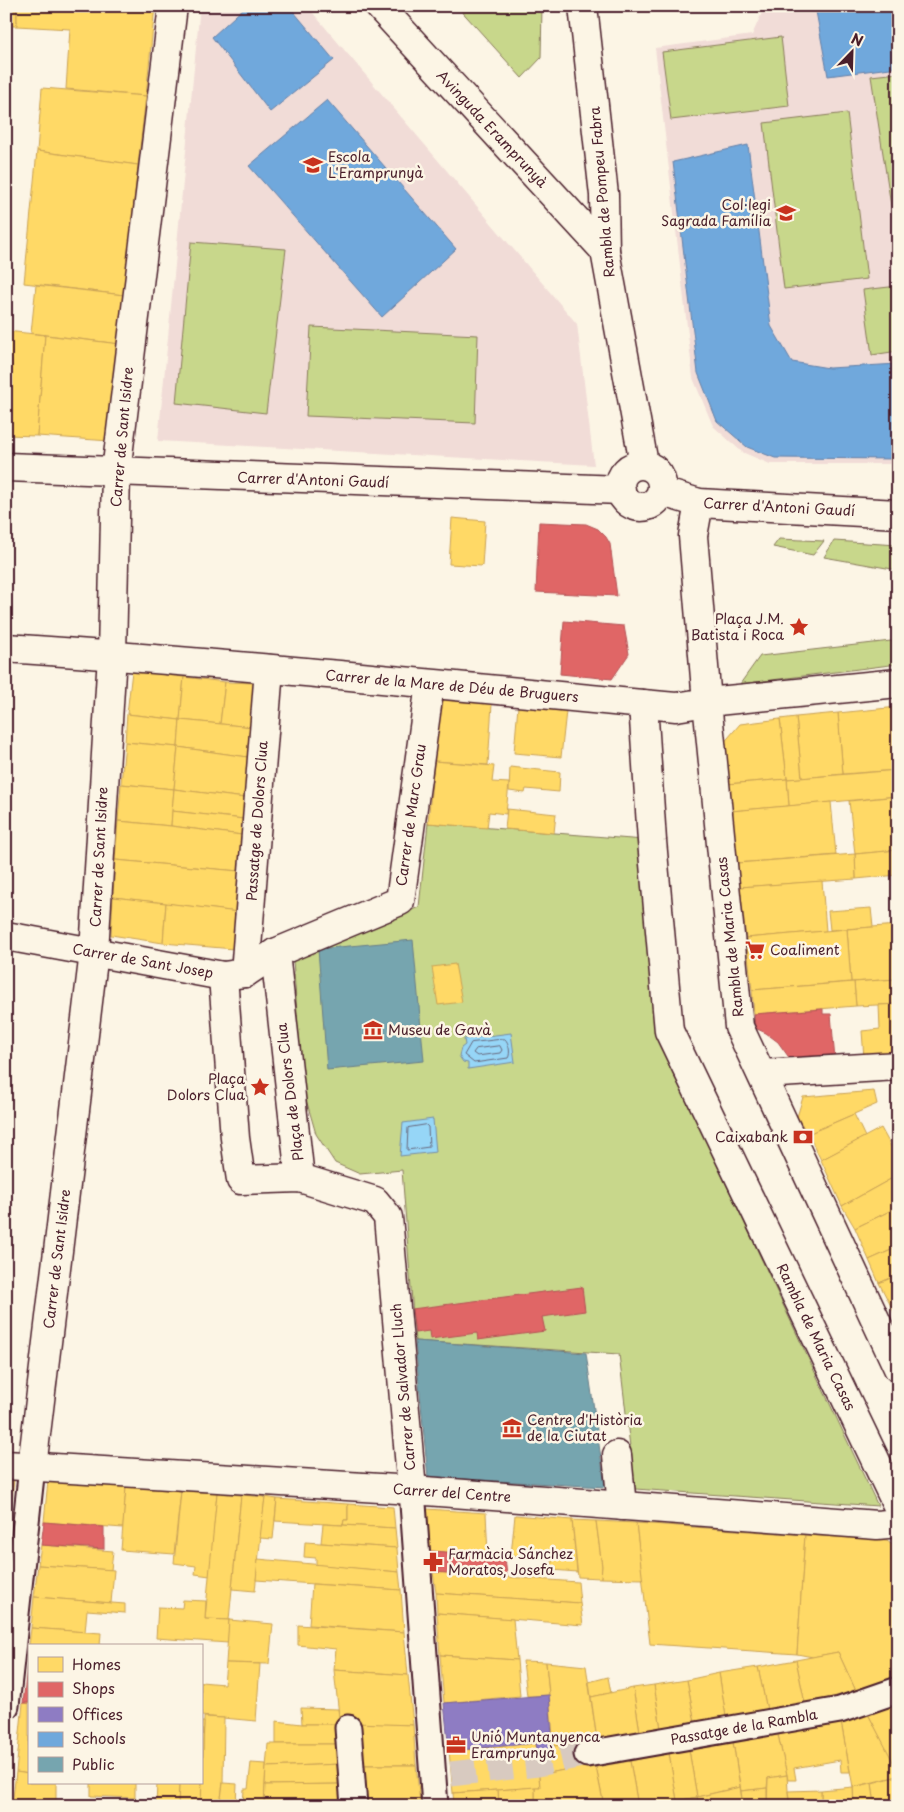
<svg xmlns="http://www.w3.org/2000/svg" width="904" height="1812" font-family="'Playpen Sans',sans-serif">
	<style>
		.built { fill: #f1dcd7 }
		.green { fill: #c8d78b; stroke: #897b5b }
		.water { fill: #96d6f7; stroke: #788da5 }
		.homes { fill: #ffd966; stroke: #c9a154 }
		.shops { fill: #e06666; stroke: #b35154 }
		.offices { fill: #8e7cc3; stroke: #7a6095 }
		.schools { fill: #6fa8dc; stroke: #647fa7 }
		.public { fill: #76a5af; stroke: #697d87 }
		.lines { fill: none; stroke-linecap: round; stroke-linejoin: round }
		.shore { stroke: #68687d; stroke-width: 1 }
		.pedestrian-tunnel { stroke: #d8cac0; stroke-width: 25; stroke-dasharray: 25 12; stroke-linecap: butt }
		.pedestrian-casing { stroke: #4a1f2b; stroke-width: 29 }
		.minor-casing { stroke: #4a1f2b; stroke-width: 31 }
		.pedestrian { stroke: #fcf5e5; stroke-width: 25 }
		.minor { stroke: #fcf5e5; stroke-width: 28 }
		.labels { text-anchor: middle; stroke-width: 5; stroke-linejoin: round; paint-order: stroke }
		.street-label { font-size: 14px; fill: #4a1f2b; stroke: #fcf5e5 }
		.poi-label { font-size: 14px; fill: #4a1f2b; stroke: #fcf5e5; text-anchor: start }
	</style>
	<rect width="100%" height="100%" fill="#fcf5e5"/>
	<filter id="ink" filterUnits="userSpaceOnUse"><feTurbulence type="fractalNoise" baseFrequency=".02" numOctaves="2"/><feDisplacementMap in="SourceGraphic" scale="10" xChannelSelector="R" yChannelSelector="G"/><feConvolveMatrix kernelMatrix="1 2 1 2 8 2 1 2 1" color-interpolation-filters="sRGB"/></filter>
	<g filter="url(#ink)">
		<!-- built -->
		<g class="built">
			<path d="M200,6H307L577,324L594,465L158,441Z"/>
			<path d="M765,6H898V464H770L742,452L713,426L693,378L655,48L752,35Z"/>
		</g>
		<!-- green -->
		<g class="green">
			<path d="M457,6H542L541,58L522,78Z"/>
			<path d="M781,37L789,106L671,120L662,52Z"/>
			<path d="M898,73V251L871,76Z"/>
			<path d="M847,113L867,279L784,289L764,123Z"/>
			<path d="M191,242L286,249L266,413L176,403Z"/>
			<path d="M898,286V351L872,355L863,290Z"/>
			<path d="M311,327L478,335L475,423L306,416Z"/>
			<path d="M779,539L824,541L813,555L773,547Z"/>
			<path d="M834,541L898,545V570L824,557Z"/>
			<path d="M891,641L898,646V664L740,684L760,656Z"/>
			<path d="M428,823L644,840L661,1046L878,1506L635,1489L619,1354L415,1341L402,1170L360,1174L335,1163L316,1134L303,1089L293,960L419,907Z"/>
		</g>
		<!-- water -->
		<g class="water">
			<path d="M511,1033L515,1062L468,1069V1063L463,1062L459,1056L461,1048L465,1045L464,1039Z"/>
			<path d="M433,1119L436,1152L400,1156L403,1123Z"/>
		</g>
		<!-- homes -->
		<g class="homes">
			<rect x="6" y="6" width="11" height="20"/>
			<path d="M17,6H155L146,96L66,89L70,29L17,26Z"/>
			<path d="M42,88L146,96L138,165L37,151Z"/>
			<path d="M37,151L138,165L124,295L24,283Z"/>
			<path d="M36,285L124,295L120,344L31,333Z"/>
			<path d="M6,331L45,335L37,436L6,435Z"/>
			<path d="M45,335L120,344L110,441L37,436Z"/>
			<path d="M452,518L485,521L482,566L449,564Z"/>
			<path d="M132,671L184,677L180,720L127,714Z"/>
			<path d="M184,677L225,682L220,724L180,720Z"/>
			<path d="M225,682L257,683L253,727L220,724Z"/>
			<path d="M440,700L492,704L488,765L434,761Z"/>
			<path d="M518,706L566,711L561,757L514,753Z"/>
			<path d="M898,707V770L843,774L838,713Z"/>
			<path d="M838,713L843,774L802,778L796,717Z"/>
			<path d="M127,714L180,720L178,747L125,742Z"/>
			<path d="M796,717L802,778L787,779L780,719Z"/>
			<path d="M780,719L787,779L727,784L722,745L740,724Z"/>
			<path d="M180,720L253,727L248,757L178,747Z"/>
			<path d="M125,742L178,747L174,789L121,784Z"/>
			<path d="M178,747L248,757L245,798L174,789Z"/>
			<path d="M434,761L494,766L492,782L509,783L506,814L489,812L487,828L428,823Z"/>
			<path d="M510,767L560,772L559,792L526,789L525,793L509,791Z"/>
			<path d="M898,770V796L789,806L787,779Z"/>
			<path d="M787,779L789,806L731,811L727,784Z"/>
			<path d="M121,784L174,789L171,826L118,821Z"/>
			<path d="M174,789L245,798L244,819L172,811Z"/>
			<path d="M898,796V850L855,854L849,801Z"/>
			<path d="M831,802L836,855L737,863L731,811Z"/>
			<path d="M507,809L556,814L554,833L505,829Z"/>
			<path d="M172,811L244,819L242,835L171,826Z"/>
			<path d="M118,821L171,826L242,835L239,871L115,860Z"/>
			<path d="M898,850V875L856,879L855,854Z"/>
			<path d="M855,854L856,879L740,887L737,863Z"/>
			<path d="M115,860L239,871L238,912L113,897Z"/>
			<path d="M822,881L826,931L746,938L740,887Z"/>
			<path d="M113,897L166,903L163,943L111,935Z"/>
			<path d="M166,903L238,912L234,949L163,943Z"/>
			<path d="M871,908L873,927L830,930L828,911Z"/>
			<path d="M898,925V979L851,982L847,929Z"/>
			<path d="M847,929L851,982L752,990L746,938Z"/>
			<path d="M455,964L462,1002L438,1005L432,967Z"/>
			<path d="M896,979H898V1004L856,1006L854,982Z"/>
			<path d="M854,982L856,1006L754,1014L752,990Z"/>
			<path d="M898,1004V1056L864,1058L862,1031L880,1029L879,1005Z"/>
			<path d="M874,1091L877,1104L808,1134L797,1117L803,1097Z"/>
			<path d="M854,1114L865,1137L821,1160L808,1134Z"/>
			<path d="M881,1128L898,1159V1175L842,1206L821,1160Z"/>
			<path d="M898,1175V1207L855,1228L842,1206Z"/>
			<path d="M898,1207V1247L869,1260L855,1228Z"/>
			<path d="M898,1247V1275L879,1283L869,1260Z"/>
			<path d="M898,1275V1303L891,1306L879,1283Z"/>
			<path d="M898,1303V1321L891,1306Z"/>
			<path d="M6,1479H14L6,1547Z"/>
			<path d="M48,1480L126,1487L123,1528L44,1522Z"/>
			<path d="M126,1487L181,1491L174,1554L121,1550Z"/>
			<path d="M181,1491L217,1493L210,1576L195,1574L196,1566L174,1563Z"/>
			<path d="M217,1493L241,1495L229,1620L205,1619Z"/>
			<path d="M241,1495L265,1497L255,1591L232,1589Z"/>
			<path d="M265,1497L277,1499L273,1539L260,1538Z"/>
			<path d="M277,1499L348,1504V1520H344L343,1525L275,1521Z"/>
			<path d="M348,1504L393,1507L395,1528L343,1525L344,1520H348Z"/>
			<path d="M427,1509L486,1513L488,1555L430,1551Z"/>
			<path d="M515,1515L572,1520L577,1572L552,1570V1559L511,1555Z"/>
			<path d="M572,1520L596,1521L602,1566L601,1578L578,1577Z"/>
			<path d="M596,1521L636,1523L643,1579L601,1578L602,1566Z"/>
			<path d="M636,1523L805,1535L797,1654L650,1644Z"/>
			<path d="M323,1524L395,1528L397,1548L321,1543Z"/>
			<path d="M805,1535L887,1540L898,1548V1676L856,1691L838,1652L813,1657L797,1654Z"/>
			<path d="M305,1542L397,1548L399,1572L316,1565V1558L304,1557Z"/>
			<path d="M41,1545L113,1551L111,1570L38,1565Z"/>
			<path d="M258,1559L399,1572L401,1590L256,1580Z"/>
			<path d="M38,1565L114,1570L111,1603L34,1597Z"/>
			<path d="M433,1572L578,1582L580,1603L436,1593Z"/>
			<path d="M312,1584L401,1590L404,1632L309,1625Z"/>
			<path d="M436,1593L580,1603L583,1625L437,1613Z"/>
			<path d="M34,1597L125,1604V1613L87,1610L85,1632L31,1628Z"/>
			<path d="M183,1600L206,1601L205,1619L229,1620L228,1643L156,1638L158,1607L182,1608Z"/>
			<path d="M437,1613L513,1619L517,1660L440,1655Z"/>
			<path d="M229,1620L273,1624L269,1664L226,1663Z"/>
			<path d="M298,1625L404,1632L408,1675L334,1670L336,1649L298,1645Z"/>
			<path d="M31,1628L101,1633L100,1646H29Z"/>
			<path d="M838,1652L856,1691L805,1704L796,1660Z"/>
			<path d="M440,1655L517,1660L520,1696L444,1703Z"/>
			<path d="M796,1660L805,1704L767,1710L758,1667Z"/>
			<path d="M523,1661L546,1662L549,1695L527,1696Z"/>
			<path d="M546,1662L586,1666L597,1740L554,1746Z"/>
			<path d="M226,1663L260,1664L256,1721L201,1716V1682L224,1684Z"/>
			<path d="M758,1667L767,1710L726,1717L719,1673Z"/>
			<path d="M334,1670L408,1675L413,1725L340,1724Z"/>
			<path d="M719,1673L726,1717L695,1723L687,1680Z"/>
			<path d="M608,1677L611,1693L591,1697L589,1682Z"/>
			<path d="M687,1680L695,1723L661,1729L654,1685Z"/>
			<path d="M654,1685L661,1729L640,1732L633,1688Z"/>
			<path d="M633,1688L640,1732L597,1740L591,1697Z"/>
			<path d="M23,1703H29V1774L16,1772Z"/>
			<path d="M898,1703V1760L892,1762L868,1714Z"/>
			<path d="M301,1708L338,1709L340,1724H302Z"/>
			<path d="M868,1714L898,1771V1776L853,1787L841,1722Z"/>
			<path d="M204,1717L224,1718L223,1783L220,1806H201Z"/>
			<path d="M276,1721L302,1724H337L339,1744H276Z"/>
			<path d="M201,1722H204L201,1806H178L179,1783H201Z"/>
			<path d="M841,1722L850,1772H841L840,1760L794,1768L796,1780H788L778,1735Z"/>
			<path d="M355,1723L413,1725L416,1765H359Z"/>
			<path d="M778,1735L787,1775L768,1778L767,1788L741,1791L733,1742Z"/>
			<path d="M586,1742L589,1765L539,1775L537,1752L553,1749L554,1746Z"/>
			<path d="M733,1742L740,1787L697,1797L689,1750Z"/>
			<path d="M536,1743L540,1787L453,1793L449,1751Z"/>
			<path d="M268,1744H339L341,1764L266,1767Z"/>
			<path d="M689,1750L697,1797L677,1801L669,1753Z"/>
			<path d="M669,1753L677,1801L656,1806H638L630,1761Z"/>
			<path d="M630,1761L638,1806H604L596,1767Z"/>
			<path d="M251,1763L266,1764L264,1806H243L244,1789H248Z"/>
			<path d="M341,1764L343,1784L265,1785L266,1767Z"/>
			<path d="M359,1765H416L420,1802L362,1806Z"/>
			<path d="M589,1765V1768L596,1767L604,1806H535V1787H540L539,1775Z"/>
			<path d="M16,1772L29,1774V1783H56V1806H12Z"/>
			<path d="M787,1775L789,1806H767L768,1778Z"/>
			<path d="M898,1776V1806H875L872,1783Z"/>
			<path d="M91,1783H135V1798L91,1796Z"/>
			<path d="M157,1783H179L178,1806H156Z"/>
			<path d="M223,1783L237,1784L236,1805L243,1806H220Z"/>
			<path d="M872,1783L875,1806H854L853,1787Z"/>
			<path d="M343,1784L345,1805L264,1806L265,1785Z"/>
			<path d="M535,1787V1806H523V1803L499,1804L498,1790Z"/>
			<path d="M740,1787L743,1806H699L697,1797Z"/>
			<path d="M853,1787L854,1806H821V1790Z"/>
			<path d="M767,1788V1806H743L741,1791Z"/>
			<path d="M498,1790L499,1806H454L453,1793Z"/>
			<path d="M821,1790V1806H790L788,1791Z"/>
			<path d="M697,1797L699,1806H678L677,1801Z"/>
			<path d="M677,1801L678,1806H658V1805Z"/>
			<path d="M420,1802V1806H362Z"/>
		</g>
		<!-- shops -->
		<g class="shops">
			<path d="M539,522L586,524L598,529L606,537L610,544L617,596L536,592Z"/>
			<path d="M564,621L624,626L629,654L612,679L560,674Z"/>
			<path d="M823,1009V1014H831L835,1060L793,1063L778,1042L766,1033L755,1028L754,1014Z"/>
			<path d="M582,1287L585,1311L542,1317L545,1331L478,1340L477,1333L430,1339L429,1331L415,1333L412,1309Z"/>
			<path d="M44,1522L104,1527V1549L41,1545Z"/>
			<path d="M430,1551L505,1556L507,1577L433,1572Z"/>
			<path d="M27,1668H29V1703H23Z"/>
		</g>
		<!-- offices -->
		<path class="offices" d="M549,1695L553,1749L537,1752L536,1743L449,1751L444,1703Z"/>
		<!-- schools -->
		<g class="schools">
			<path d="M246,6H289L334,60L270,112L212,37Z"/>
			<path d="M815,6H898V67L828,76Z"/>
			<path d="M327,100L456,249L382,317L249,166Z"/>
			<path d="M748,145L771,326L792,362L829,368L898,364V459L775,458L747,447L717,421L698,373L673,162Z"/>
		</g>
		<!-- public -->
		<g class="public">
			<path d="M413,940L424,1061L327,1070L318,949Z"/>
			<path d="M415,1341L586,1353L605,1487L428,1477Z"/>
		</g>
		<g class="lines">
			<!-- shore -->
			<g class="shore">
				<path d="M505,1039C509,1042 511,1054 508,1058L474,1063L464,1055L471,1043Z"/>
				<path d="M500,1046L502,1050L500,1053L477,1056L473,1053L476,1049Z"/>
				<path d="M426,1125L428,1127L429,1147L407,1150L408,1128Z"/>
			</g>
			<!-- pedestrian-tunnel -->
			<path class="pedestrian-tunnel" d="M451,1774L538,1764L587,1754"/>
			<defs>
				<g id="pedestrian">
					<path d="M412,1490L435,1806"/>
					<path d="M6,1706L32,1467"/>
					<path d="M348,1728L354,1806"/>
					<path d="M587,1754L840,1710L898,1690"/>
				</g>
				<g id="minor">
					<path d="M379,6L605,251"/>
					<path d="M583,6L604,195L605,251L644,464"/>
					<circle cx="641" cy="486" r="21"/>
					<path d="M6,467L621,490"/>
					<path d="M662,492L699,503L898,514"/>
					<path d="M699,503L693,536L707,702L739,1027L898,1368"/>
					<path d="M6,648C230,663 453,686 676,707L707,702L898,683"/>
					<path d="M643,704L652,841L669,1031L898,1507"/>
					<path d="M6,936L223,976L245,973L275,953L400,901L430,684"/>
					<path d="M275,953L300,1178"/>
					<path d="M245,973L269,669"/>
					<path d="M223,976L235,1138L241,1180L300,1178L375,1201L388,1217L412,1490"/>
					<path d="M762,1074L898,1066"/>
					<path d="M617,1455L622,1506"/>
					<path d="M6,1465L412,1490L877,1525L898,1523"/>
					<path d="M32,1467L94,952L112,655L116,472L173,6"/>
				</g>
			</defs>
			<!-- pedestrian casing -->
			<use href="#pedestrian" class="pedestrian-casing"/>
			<!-- minor casing -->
			<use href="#minor" class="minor-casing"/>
			<!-- pedestrian -->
			<use href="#pedestrian" class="pedestrian"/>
			<!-- minor -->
			<use href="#minor" class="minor"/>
		</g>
	</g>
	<!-- icons -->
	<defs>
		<symbol id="school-bare" viewBox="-9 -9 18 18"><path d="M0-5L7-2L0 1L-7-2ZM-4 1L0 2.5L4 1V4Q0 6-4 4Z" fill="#c8321e" stroke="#fcf5e5" stroke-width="2.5" paint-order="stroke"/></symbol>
		<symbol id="sight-bare" viewBox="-9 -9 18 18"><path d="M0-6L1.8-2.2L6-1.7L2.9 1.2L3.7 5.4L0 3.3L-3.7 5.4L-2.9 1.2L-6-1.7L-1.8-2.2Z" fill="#c8321e" stroke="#fcf5e5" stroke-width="2.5" paint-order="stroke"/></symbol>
		<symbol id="supermarket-bare" viewBox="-9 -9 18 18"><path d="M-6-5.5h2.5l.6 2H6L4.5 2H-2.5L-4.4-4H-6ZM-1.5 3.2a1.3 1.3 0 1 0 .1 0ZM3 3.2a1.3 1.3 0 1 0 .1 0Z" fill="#c8321e" stroke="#fcf5e5" stroke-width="2.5" paint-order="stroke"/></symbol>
		<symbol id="museum-bare" viewBox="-9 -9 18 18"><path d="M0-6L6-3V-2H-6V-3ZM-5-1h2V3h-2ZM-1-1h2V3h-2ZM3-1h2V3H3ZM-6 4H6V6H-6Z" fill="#c8321e" stroke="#fcf5e5" stroke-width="2.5" paint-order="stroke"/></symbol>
		<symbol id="bank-bare" viewBox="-9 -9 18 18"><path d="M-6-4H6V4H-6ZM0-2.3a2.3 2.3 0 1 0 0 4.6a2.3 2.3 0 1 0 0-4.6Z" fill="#c8321e" stroke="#fcf5e5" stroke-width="2.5" paint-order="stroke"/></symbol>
		<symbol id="pharmacy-bare" viewBox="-9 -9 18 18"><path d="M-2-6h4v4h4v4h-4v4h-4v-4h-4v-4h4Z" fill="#c8321e" stroke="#fcf5e5" stroke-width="2.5" paint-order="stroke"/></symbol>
		<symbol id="office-bare" viewBox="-9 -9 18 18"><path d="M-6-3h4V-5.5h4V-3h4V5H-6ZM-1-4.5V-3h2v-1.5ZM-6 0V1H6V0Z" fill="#c8321e" stroke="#fcf5e5" stroke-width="2.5" paint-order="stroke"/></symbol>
	</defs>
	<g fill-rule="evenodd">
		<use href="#school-bare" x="299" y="151" width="28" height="28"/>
		<use href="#school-bare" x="772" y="199" width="28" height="28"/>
		<use href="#sight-bare" x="785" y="613" width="28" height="28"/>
		<use href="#supermarket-bare" x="741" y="936" width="28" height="28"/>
		<use href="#museum-bare" x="359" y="1016" width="28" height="28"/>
		<use href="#sight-bare" x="246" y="1073" width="28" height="28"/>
		<use href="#bank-bare" x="789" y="1123" width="28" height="28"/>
		<use href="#museum-bare" x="498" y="1414" width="28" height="28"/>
		<use href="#pharmacy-bare" x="419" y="1548" width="28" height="28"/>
		<use href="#office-bare" x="442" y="1731" width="28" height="28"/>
	</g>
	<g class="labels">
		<!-- street labels -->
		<g class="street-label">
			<text transform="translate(492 129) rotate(47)" y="5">Avinguda Eramprunyà</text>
			<text transform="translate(602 192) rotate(-95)" y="5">Rambla de Pompeu Fabra</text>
			<text transform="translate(122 437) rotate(-85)" y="5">Carrer de Sant Isidre</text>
			<text transform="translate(313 480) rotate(2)" y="5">Carrer d'Antoni Gaudí</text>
			<text transform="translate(779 507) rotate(3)" y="5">Carrer d'Antoni Gaudí</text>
			<text transform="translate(452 686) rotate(5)" y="5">Carrer de la Mare de Déu de Bruguers</text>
			<text transform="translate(411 815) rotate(-82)" y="5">Carrer de Marc Grau</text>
			<text transform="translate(257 821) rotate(-86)" y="5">Passatge de Dolors Clua</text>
			<text transform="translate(99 857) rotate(-87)" y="5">Carrer de Sant Isidre</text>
			<text transform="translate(730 937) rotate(-96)" y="5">Rambla de Maria Casas</text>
			<text transform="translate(143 961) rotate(10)" y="5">Carrer de Sant Josep</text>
			<text transform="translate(290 1092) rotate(-97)" y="5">Plaça de Dolors Clua</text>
			<text transform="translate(57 1259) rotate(-83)" y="5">Carrer de Sant Isidre</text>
			<text transform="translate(816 1337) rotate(64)" y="5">Rambla de Maria Casas</text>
			<text transform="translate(403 1387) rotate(-95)" y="5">Carrer de Salvador Lluch</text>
			<text transform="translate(452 1493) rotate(4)" y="5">Carrer del Centre</text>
			<text transform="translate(744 1727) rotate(-10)" y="5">Passatge de la Rambla</text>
		</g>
		<!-- poi labels -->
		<g class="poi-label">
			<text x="328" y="162">Escola<tspan x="328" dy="16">L'Eramprunyà</tspan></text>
			<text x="771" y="210" text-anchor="end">Col·legi<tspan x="771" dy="16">Sagrada Família</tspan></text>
			<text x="784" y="624" text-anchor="end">Plaça J.M.<tspan x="784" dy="16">Batista i Roca</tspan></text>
			<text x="770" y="955">Coaliment</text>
			<text x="388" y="1035">Museu de Gavà</text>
			<text x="245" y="1084" text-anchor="end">Plaça<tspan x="245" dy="16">Dolors Clua</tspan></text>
			<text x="788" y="1142" text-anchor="end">Caixabank</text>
			<text x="527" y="1425">Centre d'Història<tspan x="527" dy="16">de la Ciutat</tspan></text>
			<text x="448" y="1559">Farmàcia Sánchez<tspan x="448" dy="16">Moratos, Josefa</tspan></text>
			<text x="471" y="1742">Unió Muntanyenca<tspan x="471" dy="16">Eramprunyà</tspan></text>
		</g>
	</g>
	<!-- margin -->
	<rect width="904" height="1812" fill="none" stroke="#fcf5e5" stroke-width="25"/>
	<rect x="12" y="12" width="879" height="1787" fill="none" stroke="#4a1f2b" stroke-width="2" filter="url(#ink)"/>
	<!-- legend -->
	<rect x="28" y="1644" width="175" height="140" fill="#fcf5e5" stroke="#b59f9b"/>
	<rect x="38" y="1657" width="25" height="15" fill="#ffd966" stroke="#b59f9b"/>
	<text x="72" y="1670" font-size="15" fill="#4a1f2b">Homes</text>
	<rect x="38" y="1682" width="25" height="15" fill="#e06666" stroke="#b59f9b"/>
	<text x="72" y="1694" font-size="15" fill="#4a1f2b">Shops</text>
	<rect x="38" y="1707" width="25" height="15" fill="#8e7cc3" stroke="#b59f9b"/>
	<text x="72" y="1720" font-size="15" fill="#4a1f2b">Offices</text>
	<rect x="38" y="1732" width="25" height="15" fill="#6fa8dc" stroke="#b59f9b"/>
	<text x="72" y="1744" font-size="15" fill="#4a1f2b">Schools</text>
	<rect x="38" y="1757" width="25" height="15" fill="#76a5af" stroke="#b59f9b"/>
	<text x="72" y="1770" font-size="15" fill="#4a1f2b">Public</text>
	<!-- north arrow -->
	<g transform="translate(852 52) rotate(23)" stroke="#fcf5e5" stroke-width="4" paint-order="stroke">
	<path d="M0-4L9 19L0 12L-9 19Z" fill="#4a1f2b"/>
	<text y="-8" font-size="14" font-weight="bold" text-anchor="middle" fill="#4a1f2b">N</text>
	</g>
</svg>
